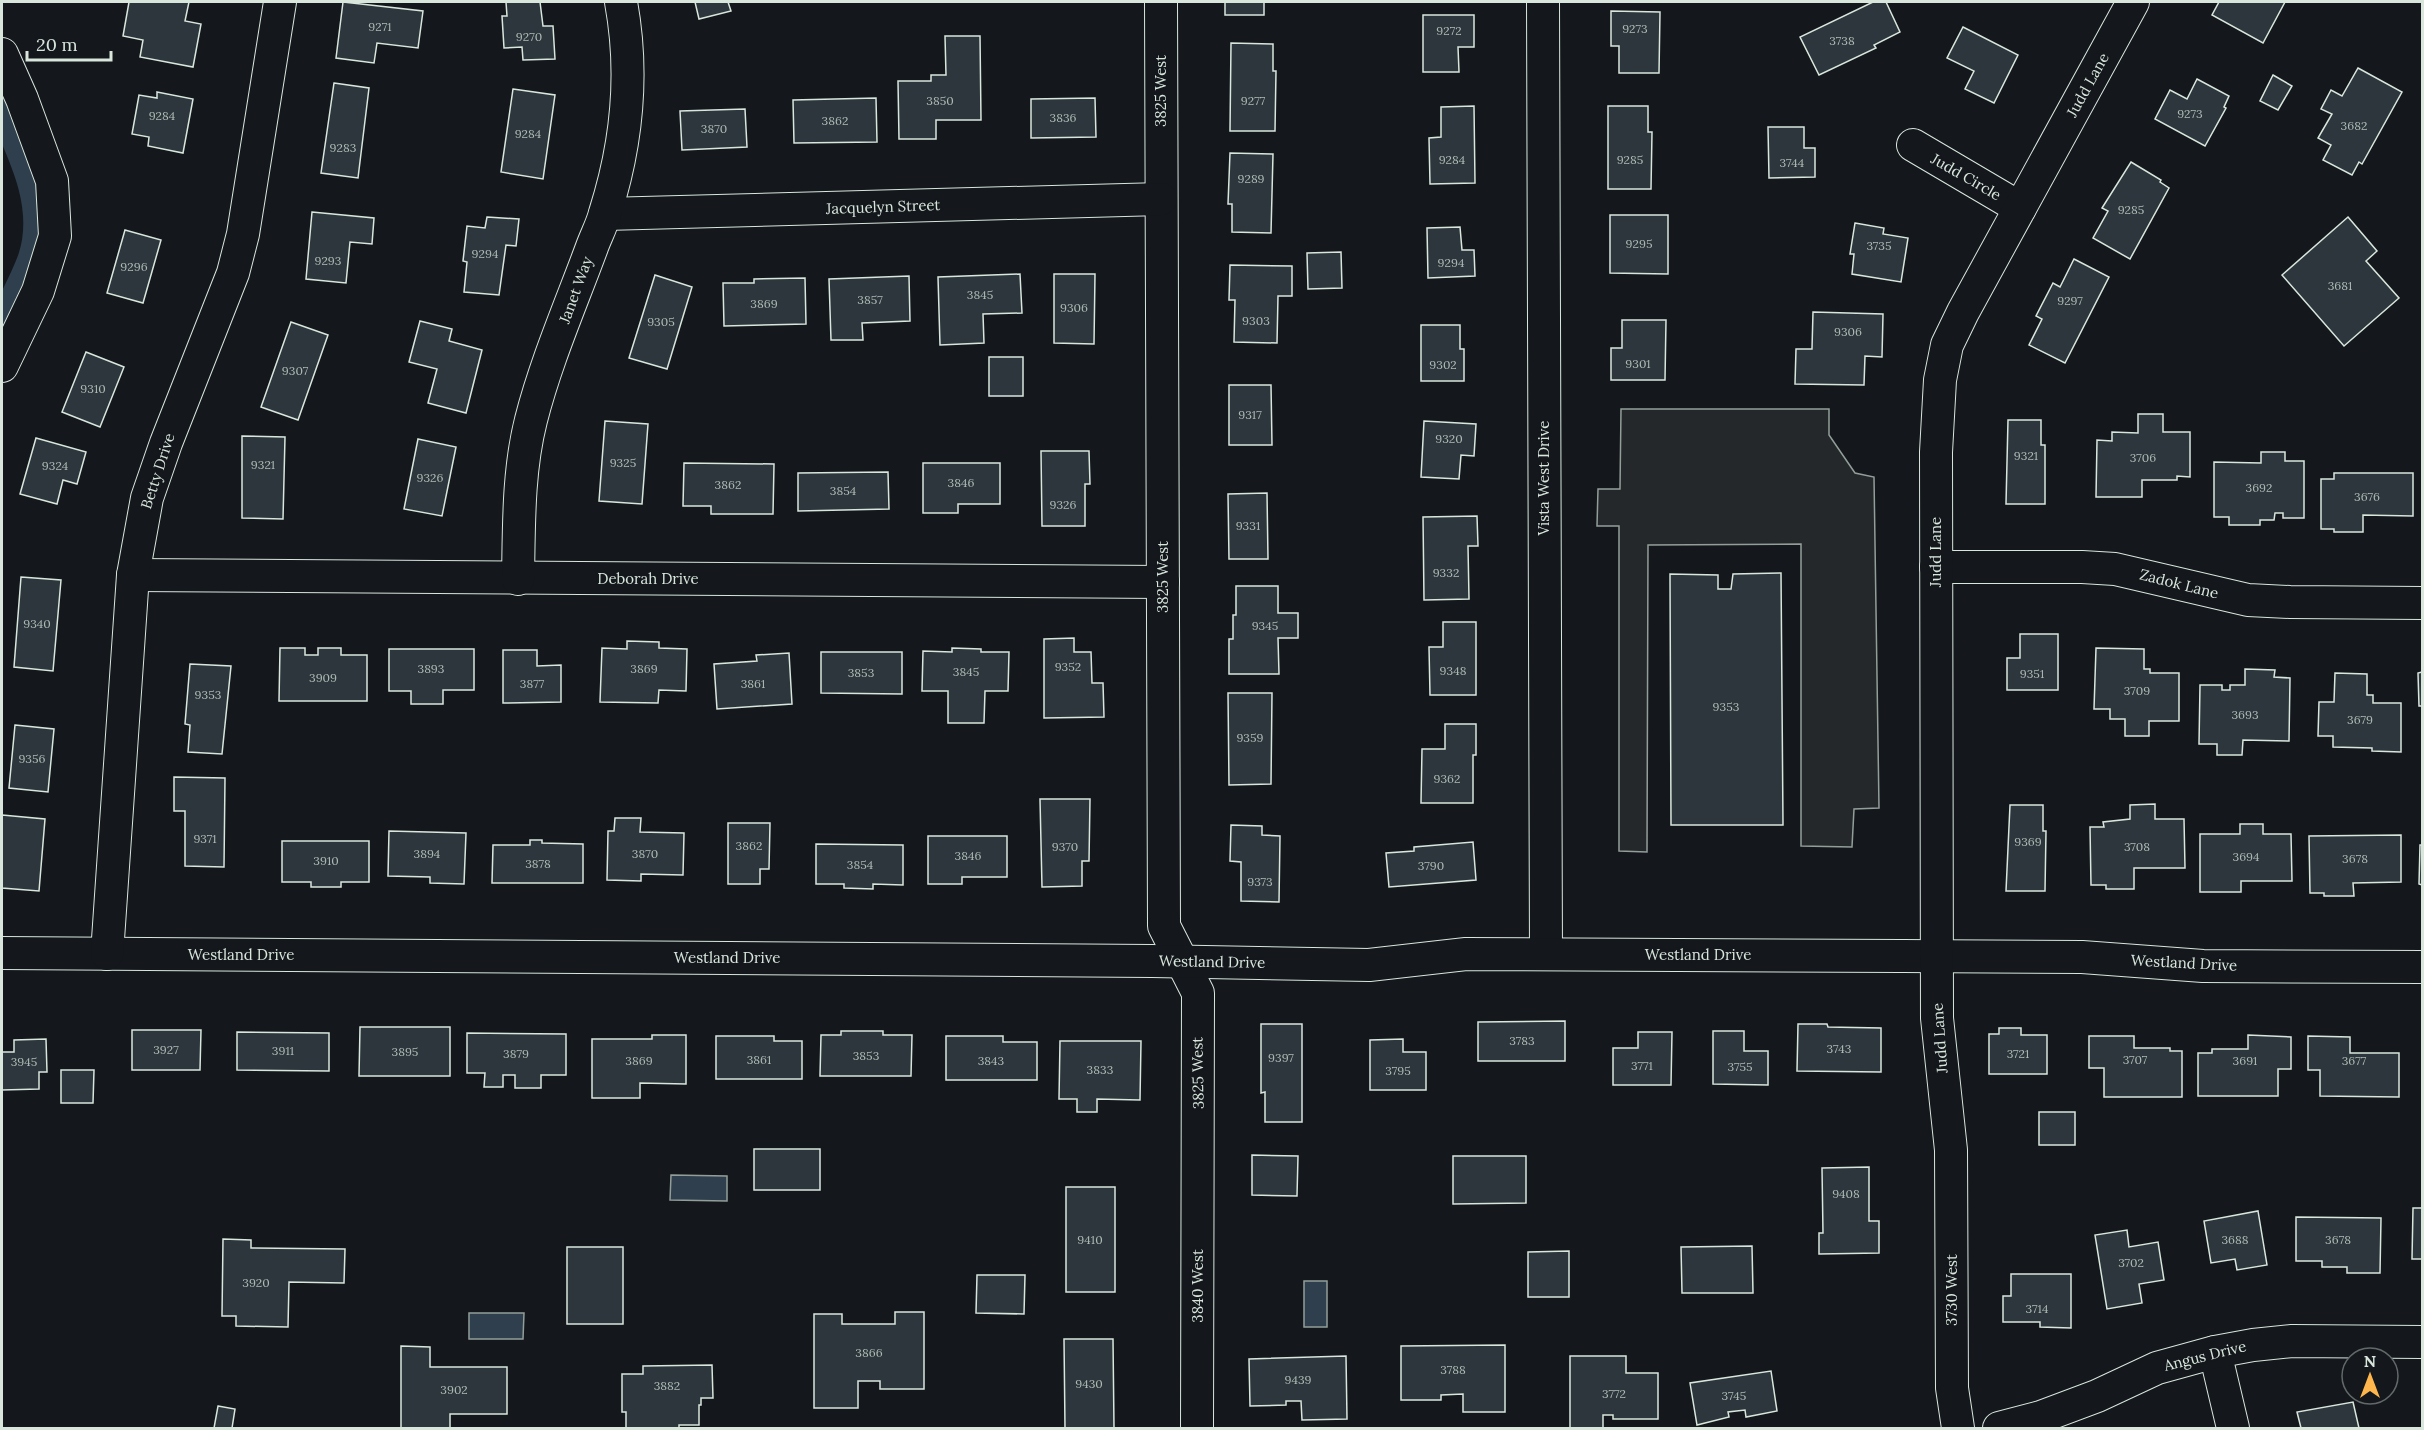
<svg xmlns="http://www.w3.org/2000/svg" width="2424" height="1430" font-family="Lora,serif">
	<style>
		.parking { fill: #24282b; stroke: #939e99; stroke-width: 1.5 }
		.water { fill: #2f3f4d; stroke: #939e99; stroke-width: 1.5 }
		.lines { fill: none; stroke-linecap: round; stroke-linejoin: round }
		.canal { stroke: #2f3f4d; stroke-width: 30 }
		.building { fill: #2c363c; stroke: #d8e6dc; stroke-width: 1.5 }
		.minor-casing { stroke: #d8e6dc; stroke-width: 34 }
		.minor { stroke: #14181c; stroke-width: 32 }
		.labels { text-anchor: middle; stroke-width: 4.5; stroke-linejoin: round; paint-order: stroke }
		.number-label { font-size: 12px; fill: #adbab4 }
		.street-label { font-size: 15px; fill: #d8e6dc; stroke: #14181c }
	</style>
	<rect width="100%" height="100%" fill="#14181c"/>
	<!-- parking -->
	<path class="parking" d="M1621,409H1829V435L1855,473L1874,477L1879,808L1854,809L1852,847L1801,846V544L1648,545L1647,852L1619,851V526H1597L1598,489H1620Z"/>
	<!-- water -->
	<g class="water">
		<path d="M671,1175L727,1176V1201L670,1200Z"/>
		<rect x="1304" y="1281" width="23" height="46"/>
		<path d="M469,1313H524L523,1339H469Z"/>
	</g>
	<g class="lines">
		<!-- canal -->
		<path class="canal" d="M2,107C23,154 50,206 33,258C25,281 12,303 2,325"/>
	</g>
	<!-- building -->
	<g class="building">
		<path d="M129,2H189L185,21L201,24L193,67L140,57L143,40L123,36Z"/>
		<path d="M343,2L423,11L418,48L377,43L374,63L336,58Z"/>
		<path d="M506,2H540L543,26H553L555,59L523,60L522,47L504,48L502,16H507Z"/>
		<path d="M695,2H728L731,11L699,19Z"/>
		<rect x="1225" y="2" width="39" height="13"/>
		<path d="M1873,2H1886L1900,32L1874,45L1876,48L1819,75L1800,37Z"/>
		<path d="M2219,2H2285L2263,43L2212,15Z"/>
		<path d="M1611,11L1660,12L1659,73H1619V46H1611Z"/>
		<path d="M1423,15H1474V47H1458L1459,72H1423Z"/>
		<path d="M1963,27L2018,55L1994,103L1965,89L1974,71L1947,58Z"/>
		<path d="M945,36H980L981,120H936V139H899L898,81H931V75H946Z"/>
		<path d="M1231,43L1273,44V71H1276L1275,131H1230Z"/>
		<path d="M2358,68L2402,92L2362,164L2359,162L2352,175L2323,160L2331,145L2318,138L2332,114L2321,109L2331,90L2342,96Z"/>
		<path d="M2273,75L2292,86L2278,110L2260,101Z"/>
		<path d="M2197,79L2229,96L2224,107L2226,108L2205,146L2155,119L2170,90L2187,99Z"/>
		<path d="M334,83L369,88L358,178L321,173Z"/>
		<path d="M513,89L555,95L543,179L501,172Z"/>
		<path d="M157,92L193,99L183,153L148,146L149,137L132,134L139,95L157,98Z"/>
		<path d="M876,98L877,142L794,143L793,100Z"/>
		<path d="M1095,98L1096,137L1031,138V99Z"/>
		<path d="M1474,106L1475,183L1430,184L1429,138L1441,137V107Z"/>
		<path d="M1608,106H1648V132H1652L1651,189H1608Z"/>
		<path d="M745,109L747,147L682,150L680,111Z"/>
		<path d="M1768,127H1804V148H1815V177L1769,178Z"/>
		<path d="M1230,153L1273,154L1271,233L1232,232V204H1228Z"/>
		<path d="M2131,162L2161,180L2160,182L2169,188L2130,259L2093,238L2108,211L2102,208Z"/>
		<path d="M312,212L374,218L372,244L350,242L346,283L306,279Z"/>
		<path d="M1610,215H1668V274L1610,273Z"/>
		<path d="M487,217L519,219L516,246L506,245L499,295L464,292L467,262L463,261L467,226L485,228Z"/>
		<path d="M2348,217L2377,251L2366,261L2399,298L2344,346L2282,275Z"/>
		<path d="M1855,223L1884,228L1883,234L1908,238L1901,282L1852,274L1854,254H1850Z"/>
		<path d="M1460,227L1462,250H1474L1475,276L1428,278L1427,228Z"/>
		<path d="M125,230L161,240L143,303L107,293Z"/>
		<path d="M1341,252L1342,288L1308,289L1307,253Z"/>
		<path d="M2074,259L2109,277L2065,363L2029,345L2042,319L2036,316L2053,283L2060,287Z"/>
		<path d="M1230,265L1292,266V296H1278L1277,343L1234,342L1235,300H1229Z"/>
		<path d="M1020,274L1022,313L983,314L984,343L940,345L938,277Z"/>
		<path d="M1054,274H1095L1094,344L1054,343Z"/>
		<path d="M655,275L692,287L667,369L629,358Z"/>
		<path d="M909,276L910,321L862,323L863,340H831L829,279Z"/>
		<path d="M805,278L806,324L724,326L723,283H754V279Z"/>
		<path d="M1813,312L1883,314L1882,357L1865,356L1864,385L1795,384L1796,349H1812Z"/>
		<path d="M1622,320H1666L1665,380H1611V348H1622Z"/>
		<path d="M420,321L452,329L449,341L482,350L466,413L428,403L437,369L409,362Z"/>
		<path d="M291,322L328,335L298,420L261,407Z"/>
		<path d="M1421,325H1460V349H1464V381H1421Z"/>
		<path d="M86,352L124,367L100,427L62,412Z"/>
		<rect x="989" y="357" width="34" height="39"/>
		<path d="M1229,385H1271L1272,445H1229Z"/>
		<path d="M2138,414H2163V432H2190V477L2177,476V480H2142V497H2096L2097,440L2112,441V432L2138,433Z"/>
		<path d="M2008,420H2041V445H2045V504H2006Z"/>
		<path d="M605,421L648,424L642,504L599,501Z"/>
		<path d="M1424,421L1476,424L1474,456L1461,455L1459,479L1421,477Z"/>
		<path d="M242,436L285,437L283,519L242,518Z"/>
		<path d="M36,438L86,452L77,484L63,480L57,504L20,494Z"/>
		<path d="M418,439L456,447L442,516L404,509Z"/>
		<path d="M1041,451H1089L1090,484H1085V526H1042Z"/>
		<path d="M2261,452H2285V461H2304V518H2283V513H2275L2274,520H2260V525H2229V517H2214V462L2261,463Z"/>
		<path d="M684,463L774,464L773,514H711V506H683Z"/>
		<path d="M923,463H1000V504H958V513H923Z"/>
		<path d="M888,472L889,509L798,511V473Z"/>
		<path d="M2334,473H2413V516L2363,515V532H2334V529H2321V479H2334Z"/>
		<path d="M1267,493L1268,559H1229L1228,494Z"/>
		<path d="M1477,516L1478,546H1468L1469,599L1424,600L1423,517Z"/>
		<path d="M1781,573L1783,825H1671L1670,574L1718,575V589H1731L1733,574Z"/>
		<path d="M21,577L61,580L53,671L14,667Z"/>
		<path d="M1236,586H1278V613H1298V638H1278L1279,674H1229V639H1233V615H1236Z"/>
		<path d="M1443,622H1476V695H1430L1429,647H1443Z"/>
		<path d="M2020,634H2058V690H2007V658H2020Z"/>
		<path d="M1074,638V652H1091L1092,683H1103L1104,717L1044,718V639Z"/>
		<path d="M627,641L659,642V648L687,649L686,691L659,690L658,703L600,702L602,648L627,649Z"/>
		<path d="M280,648H305V655H318V648H341V655H367V701H279Z"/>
		<path d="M952,648L981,649V652H1009L1008,691H985L984,723H948V691H922L923,651L952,652Z"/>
		<path d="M2096,648L2144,649V669H2150V673H2179V721H2149V736H2125V719H2110V709H2094Z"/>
		<path d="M389,649H474V690H443V704H411V691H389Z"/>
		<path d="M503,650H537V666L561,665V702L503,703Z"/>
		<path d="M821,652H902V694L821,693Z"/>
		<path d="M789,653L792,704L717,709L714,664L757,661L756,655Z"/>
		<path d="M190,664L231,666L222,754L188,752L190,725L185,724Z"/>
		<path d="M2245,669L2275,670L2274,677L2290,678L2289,741L2243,740L2242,755H2217V744H2199L2200,685H2222V690H2230V685H2245Z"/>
		<path d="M2422,672V706H2419L2418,673Z"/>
		<path d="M2335,673L2367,674V695H2373V703H2401V752L2372,751V748L2333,747V736H2318L2319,702H2334Z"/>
		<path d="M1228,693H1272L1271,784L1229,785Z"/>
		<path d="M1445,724H1476V755H1473V803H1421L1422,749H1445Z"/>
		<path d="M15,725L54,729L48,792L9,788Z"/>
		<path d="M174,777L225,778L224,867L185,866V811H174Z"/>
		<path d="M1040,799H1090L1089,861H1082V886L1042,887Z"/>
		<path d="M2155,804V819H2184L2185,868H2134V889H2106V885H2091L2090,827H2104L2103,822L2130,819V805Z"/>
		<path d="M2010,805H2043V831H2046L2045,891H2006Z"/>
		<path d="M2,815L45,819L39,891L2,888Z"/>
		<path d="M615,818H641L640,832L684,833L683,875L641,874V881L607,880L608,831H614Z"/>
		<path d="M728,823H770L769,869H760V884H728Z"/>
		<path d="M2240,824H2263V834H2291L2292,881H2241V892H2200V834H2240Z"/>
		<path d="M1231,825L1262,826V835L1280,836L1279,902L1241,901V862L1230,861Z"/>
		<path d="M389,831L466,833L464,884L430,883V877L388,876Z"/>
		<path d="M2401,835V882L2353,883L2354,896H2324V893H2310L2309,836Z"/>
		<path d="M928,836H1007V877H962V884H928Z"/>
		<path d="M530,840H542V843L583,844V883H492L493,845H530Z"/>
		<path d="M282,841H369V882H341V887H311V882H282Z"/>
		<path d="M1473,842L1476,880L1389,887L1386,853L1414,851V847Z"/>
		<path d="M816,844L903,845V885L873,884V889L844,888V884H816Z"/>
		<path d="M2420,845H2422V885L2419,884Z"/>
		<path d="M1565,1021V1061H1478V1022Z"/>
		<path d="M1261,1024H1302V1122H1265V1092L1261,1093Z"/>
		<path d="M1798,1024H1827L1828,1027L1881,1028V1072L1797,1071Z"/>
		<path d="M360,1027H450V1076H359Z"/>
		<path d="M1999,1028H2021V1035H2047V1074H1989V1034H1999Z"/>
		<path d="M132,1030H201L200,1070H132Z"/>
		<path d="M841,1031H883V1035H912L911,1076H820L821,1035H841Z"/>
		<path d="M1713,1031H1744V1051H1768V1085L1713,1084Z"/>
		<path d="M237,1032L329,1033V1071L237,1070Z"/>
		<path d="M1638,1032H1672L1671,1085H1613V1048H1638Z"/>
		<path d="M467,1033L566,1034V1075H541V1088H515V1075H503V1087H484L485,1073H467Z"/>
		<path d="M652,1035H686V1084L640,1083V1098H592V1039H652Z"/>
		<path d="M2248,1035L2291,1037V1069H2278V1096H2198V1053H2212V1049H2248Z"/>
		<path d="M716,1036H774V1041H802V1079H716Z"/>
		<path d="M946,1036H1003V1042H1037V1080H946Z"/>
		<path d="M2089,1036H2134V1048H2170V1051H2182V1097H2104V1068H2089Z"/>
		<path d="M2308,1036L2350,1037V1053H2399V1097L2320,1096V1070H2308Z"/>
		<path d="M46,1039L47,1072H39V1089L2,1090V1052H14V1040Z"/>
		<path d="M1403,1039V1052H1426V1090H1370V1040Z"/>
		<path d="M1060,1041H1141L1140,1100L1097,1099V1112H1077V1099H1059Z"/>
		<path d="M61,1070H94L93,1103H61Z"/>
		<rect x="2039" y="1112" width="36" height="33"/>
		<rect x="754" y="1149" width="66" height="41"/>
		<path d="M1252,1155L1298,1156L1297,1196L1252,1195Z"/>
		<path d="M1453,1156H1526V1203L1453,1204Z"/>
		<path d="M1869,1167V1221H1879V1253L1819,1254V1233H1823L1822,1168Z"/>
		<rect x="1066" y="1187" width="49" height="105"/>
		<path d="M2413,1208H2422V1259H2412Z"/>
		<path d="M2258,1211L2267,1265L2237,1270L2235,1259L2211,1263L2204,1221Z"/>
		<path d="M2296,1217L2381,1218L2380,1273H2347V1267H2322V1261H2296Z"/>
		<path d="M2127,1230L2129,1247L2158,1242L2164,1280L2139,1284L2142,1303L2107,1309L2095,1235Z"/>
		<path d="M223,1239L251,1240V1248L345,1249L344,1283L289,1282L288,1327L236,1326V1316H222Z"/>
		<path d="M1752,1246L1753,1293H1682L1681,1247Z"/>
		<rect x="567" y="1247" width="56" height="77"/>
		<path d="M1569,1251V1297H1528V1252Z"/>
		<path d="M2011,1274H2071V1328L2040,1327V1322H2003V1296H2011Z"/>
		<path d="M977,1275H1025L1024,1314L976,1313Z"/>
		<path d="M895,1312H924V1389H880V1381H858V1408H814V1314H842V1324H895Z"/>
		<path d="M1064,1339H1113L1114,1428H1065Z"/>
		<path d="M1505,1345V1412H1463V1394L1441,1395V1400H1401V1346Z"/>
		<path d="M401,1346L430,1347V1367H507V1414H450V1428H401Z"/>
		<path d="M1346,1356L1347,1419L1302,1420L1301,1401H1286V1405L1250,1406L1249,1359Z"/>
		<path d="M1570,1356H1626V1373H1658V1419H1613V1415H1603V1428H1570Z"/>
		<path d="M712,1365L713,1398H701V1405H699V1425H679V1428H626V1412H622V1374H643V1366Z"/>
		<path d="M1771,1371L1777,1411L1746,1417L1745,1410L1728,1412L1729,1417L1697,1425L1690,1383Z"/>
		<path d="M2353,1402L2359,1428H2301L2297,1412Z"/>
		<path d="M218,1406L235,1409L232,1428H214Z"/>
	</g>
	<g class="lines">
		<defs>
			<g id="minor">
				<path d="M1161,2L1164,926L1198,993L1197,1428"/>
				<path d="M1543,2L1546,954"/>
				<path d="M2,54L22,99L52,181L55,236L38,291L2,366"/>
				<path d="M1913,145L2020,208"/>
				<path d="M605,214L1161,199"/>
				<path d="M1936,567H2082L2115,569L2248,600L2290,602L2422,603"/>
				<path d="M133,575L1163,582"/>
				<path d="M518,579C519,526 518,471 531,420C546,361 571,304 592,247C596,236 602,225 605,213C627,144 634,73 621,2"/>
				<path d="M2,953L1152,961L1369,965L1466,954L1902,956L2082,957L2203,966L2422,967"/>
				<path d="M107,954L133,575L147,498L166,443L233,273L243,234L280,2"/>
				<path d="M2215,1352L2233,1428"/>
				<path d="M1958,1428L1952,1388L1951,1150L1937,1018L1936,452L1940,380L1947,345L1963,312L2133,2"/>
				<path d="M1999,1428L2041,1417L2097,1396L2157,1368L2215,1352L2253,1345L2292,1341L2422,1342"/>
			</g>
		</defs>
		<!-- minor casing -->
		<use href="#minor" class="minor-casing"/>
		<!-- minor -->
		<use href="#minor" class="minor"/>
	</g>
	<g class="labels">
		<!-- number labels -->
		<g class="number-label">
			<text x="380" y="31">9271</text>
			<text x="1635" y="33">9273</text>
			<text x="1449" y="35">9272</text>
			<text x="529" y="41">9270</text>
			<text x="1842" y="45">3738</text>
			<text x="940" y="105">3850</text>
			<text x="1253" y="105">9277</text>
			<text x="2190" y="118">9273</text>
			<text x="162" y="120">9284</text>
			<text x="1063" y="122">3836</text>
			<text x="835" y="125">3862</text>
			<text x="2354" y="130">3682</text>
			<text x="714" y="133">3870</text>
			<text x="528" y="138">9284</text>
			<text x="343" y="152">9283</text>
			<text x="1452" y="164">9284</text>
			<text x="1630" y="164">9285</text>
			<text x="1792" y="167">3744</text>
			<text x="1251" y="183">9289</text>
			<text x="2131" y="214">9285</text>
			<text x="1639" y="248">9295</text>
			<text x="1879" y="250">3735</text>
			<text x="485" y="258">9294</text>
			<text x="328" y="265">9293</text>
			<text x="1451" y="267">9294</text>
			<text x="134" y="271">9296</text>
			<text x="2340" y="290">3681</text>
			<text x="980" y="299">3845</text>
			<text x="870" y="304">3857</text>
			<text x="2070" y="305">9297</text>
			<text x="764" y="308">3869</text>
			<text x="1074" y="312">9306</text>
			<text x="1256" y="325">9303</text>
			<text x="661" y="326">9305</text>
			<text x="1848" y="336">9306</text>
			<text x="1638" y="368">9301</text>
			<text x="1443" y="369">9302</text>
			<text x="295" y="375">9307</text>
			<text x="93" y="393">9310</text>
			<text x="1250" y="419">9317</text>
			<text x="1449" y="443">9320</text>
			<text x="2026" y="460">9321</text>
			<text x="2143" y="462">3706</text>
			<text x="623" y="467">9325</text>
			<text x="263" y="469">9321</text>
			<text x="55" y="470">9324</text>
			<text x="430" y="482">9326</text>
			<text x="961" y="487">3846</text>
			<text x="728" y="489">3862</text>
			<text x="2259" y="492">3692</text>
			<text x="843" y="495">3854</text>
			<text x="2367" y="501">3676</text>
			<text x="1063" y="509">9326</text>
			<text x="1248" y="530">9331</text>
			<text x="1446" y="577">9332</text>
			<text x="37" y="628">9340</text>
			<text x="1265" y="630">9345</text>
			<text x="1068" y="671">9352</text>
			<text x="431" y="673">3893</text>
			<text x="644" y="673">3869</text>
			<text x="1453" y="675">9348</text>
			<text x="966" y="676">3845</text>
			<text x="861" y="677">3853</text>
			<text x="2032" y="678">9351</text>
			<text x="323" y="682">3909</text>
			<text x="532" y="688">3877</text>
			<text x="753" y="688">3861</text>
			<text x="2137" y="695">3709</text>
			<text x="208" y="699">9353</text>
			<text x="1726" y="711">9353</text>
			<text x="2245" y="719">3693</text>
			<text x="2360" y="724">3679</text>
			<text x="1250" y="742">9359</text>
			<text x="32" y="763">9356</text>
			<text x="1447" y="783">9362</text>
			<text x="205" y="843">9371</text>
			<text x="2028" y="846">9369</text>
			<text x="749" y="850">3862</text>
			<text x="1065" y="851">9370</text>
			<text x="2137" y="851">3708</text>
			<text x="427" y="858">3894</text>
			<text x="645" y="858">3870</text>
			<text x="968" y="860">3846</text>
			<text x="2246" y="861">3694</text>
			<text x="2355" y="863">3678</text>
			<text x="326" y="865">3910</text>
			<text x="538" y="868">3878</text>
			<text x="860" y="869">3854</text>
			<text x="1431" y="870">3790</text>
			<text x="1260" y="886">9373</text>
			<text x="1522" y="1045">3783</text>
			<text x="1839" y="1053">3743</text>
			<text x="166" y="1054">3927</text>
			<text x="283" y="1055">3911</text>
			<text x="405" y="1056">3895</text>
			<text x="516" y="1058">3879</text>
			<text x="2018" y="1058">3721</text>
			<text x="866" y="1060">3853</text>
			<text x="1281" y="1062">9397</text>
			<text x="759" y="1064">3861</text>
			<text x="2135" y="1064">3707</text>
			<text x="639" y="1065">3869</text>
			<text x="991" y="1065">3843</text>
			<text x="2245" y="1065">3691</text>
			<text x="2354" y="1065">3677</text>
			<text x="24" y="1066">3945</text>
			<text x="1642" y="1070">3771</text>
			<text x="1740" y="1071">3755</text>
			<text x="1100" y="1074">3833</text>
			<text x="1398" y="1075">3795</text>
			<text x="1846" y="1198">9408</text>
			<text x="1090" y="1244">9410</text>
			<text x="2235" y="1244">3688</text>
			<text x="2338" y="1244">3678</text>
			<text x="2131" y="1267">3702</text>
			<text x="256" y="1287">3920</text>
			<text x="2037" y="1313">3714</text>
			<text x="869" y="1357">3866</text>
			<text x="1453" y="1374">3788</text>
			<text x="1298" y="1384">9439</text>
			<text x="1089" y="1388">9430</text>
			<text x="667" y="1390">3882</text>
			<text x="454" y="1394">3902</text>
			<text x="1614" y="1398">3772</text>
			<text x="1734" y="1400">3745</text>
		</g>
		<!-- street labels -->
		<g class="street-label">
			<text transform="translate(2088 85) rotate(-61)" y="5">Judd Lane</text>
			<text transform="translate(1161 91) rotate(-90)" y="5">3825 West</text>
			<text transform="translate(1966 177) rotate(30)" y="5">Judd Circle</text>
			<text transform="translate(883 207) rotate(-2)" y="5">Jacquelyn Street</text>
			<text transform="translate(576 290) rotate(-70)" y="5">Janet Way</text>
			<text transform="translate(158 471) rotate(-72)" y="5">Betty Drive</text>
			<text transform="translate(1544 478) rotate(-90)" y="5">Vista West Drive</text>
			<text transform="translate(1936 552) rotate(-90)" y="5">Judd Lane</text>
			<text transform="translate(1163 577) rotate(-90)" y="5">3825 West</text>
			<text x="648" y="584">Deborah Drive</text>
			<text transform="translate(2179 584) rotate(14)" y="5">Zadok Lane</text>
			<text x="241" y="960">Westland Drive</text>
			<text x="1698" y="960">Westland Drive</text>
			<text x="727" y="963">Westland Drive</text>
			<text transform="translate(1212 962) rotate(1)" y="5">Westland Drive</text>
			<text transform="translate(2184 963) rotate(3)" y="5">Westland Drive</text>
			<text transform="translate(1940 1038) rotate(-94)" y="5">Judd Lane</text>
			<text transform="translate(1198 1073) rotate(-91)" y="5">3825 West</text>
			<text transform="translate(1198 1286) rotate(-90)" y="5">3840 West</text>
			<text transform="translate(1952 1290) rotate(-90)" y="5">3730 West</text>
			<text transform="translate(2205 1356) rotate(-14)" y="5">Angus Drive</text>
		</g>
	</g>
	<!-- border -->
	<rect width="2424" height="1430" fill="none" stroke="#d8e6dc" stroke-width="6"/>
	<!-- north arrow -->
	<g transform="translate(2370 1376)"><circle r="28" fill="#14181c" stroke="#626a69" stroke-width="1.5"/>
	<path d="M0-4.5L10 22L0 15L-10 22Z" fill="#ffb74d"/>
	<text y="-9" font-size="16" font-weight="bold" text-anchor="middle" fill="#d8e6dc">N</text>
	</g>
	<!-- scale -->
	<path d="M27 51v9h84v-9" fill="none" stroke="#d8e6dc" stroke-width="3"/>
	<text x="36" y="51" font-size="18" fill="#d8e6dc" stroke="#14181c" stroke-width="4.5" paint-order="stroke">20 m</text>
</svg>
